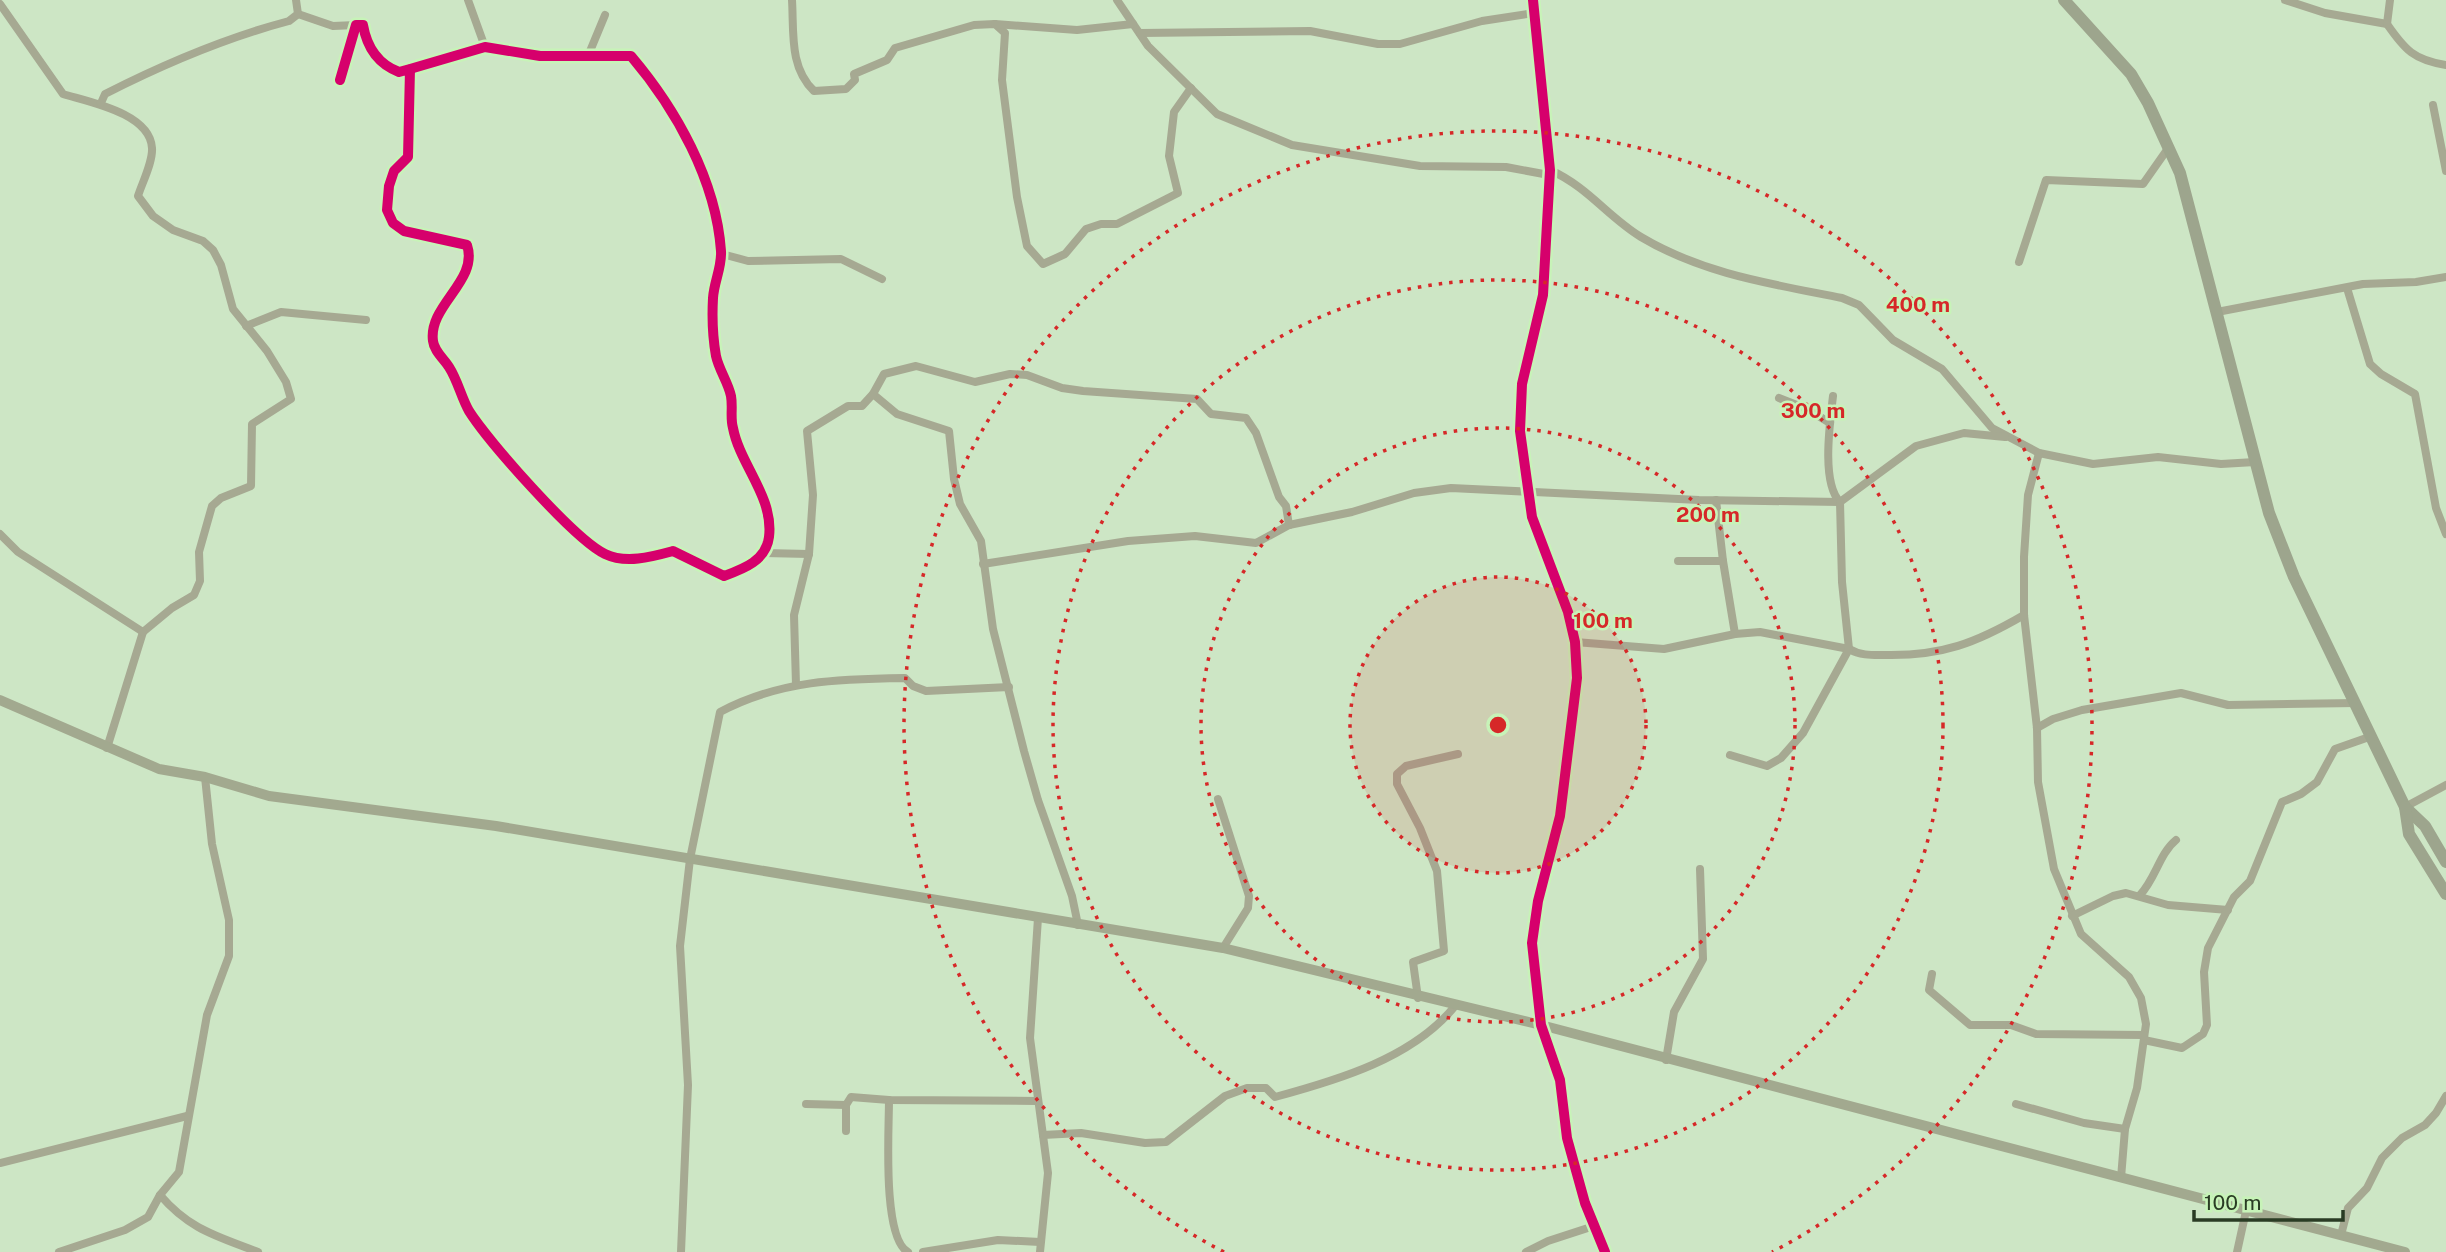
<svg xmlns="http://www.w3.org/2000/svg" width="2446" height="1252" font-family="'Public Sans',sans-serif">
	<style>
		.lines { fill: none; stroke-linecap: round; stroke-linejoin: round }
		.minor { stroke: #a6a992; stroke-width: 8 }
		.secondary { stroke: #a2a98f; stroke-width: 10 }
		.primary { stroke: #9da58d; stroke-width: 12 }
		.cycleway-casing { stroke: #c7f3b8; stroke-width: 15 }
		.cycleway { stroke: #d6006c; stroke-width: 10 }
		.ring { fill: none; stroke: #d62828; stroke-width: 3.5; stroke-dasharray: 3.5 7 }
		.centre { fill: #d62828; stroke: #c7f3b8; stroke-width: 3.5 }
		.ring-label { font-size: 21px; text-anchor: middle; font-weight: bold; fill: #d62828; stroke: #c7f3b8; stroke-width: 5; stroke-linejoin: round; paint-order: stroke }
	</style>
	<rect width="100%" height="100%" fill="#cde6c5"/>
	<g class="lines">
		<!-- minor -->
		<g class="minor">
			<path d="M468,0L485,47"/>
			<path d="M792,0C794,32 789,67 814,91L846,89L855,80L854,74L887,60L895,48L974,25L995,24L1005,33L1002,80L1017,197L1027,246L1043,264L1065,254L1086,229L1101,224H1117L1178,193L1169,156L1174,112L1191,88"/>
			<path d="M1117,0L1148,46L1217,114L1292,145L1420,166L1506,167L1549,175"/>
			<path d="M1533,0L1550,170L1543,295L1522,384L1520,431L1532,517L1568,612L1575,642L1577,678L1560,816L1538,901L1532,943L1541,1025L1560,1080L1567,1138L1585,1203L1605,1252"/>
			<path d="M2285,0L2325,13L2387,24C2405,50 2414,60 2446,65"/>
			<path d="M0,4L63,94C89,102 150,113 152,148C153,162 142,183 138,196L153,216L173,230L203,241L213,250L221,265L233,309L267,351L286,382L291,399L252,424L251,486L221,498L212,506L199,552L200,581L194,595L172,608L143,632L107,748"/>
			<path d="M298,14L333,26L356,25"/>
			<path d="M995,24L1077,30L1133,24"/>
			<path d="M2387,24L2390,0"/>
			<path d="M1140,33L1310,31L1378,44H1400L1482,21L1534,13"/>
			<path d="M588,56L605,15"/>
			<path d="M340,80L356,25H363C367,48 378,64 399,72L410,69L485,47L540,56H631C676,109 716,180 721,251C722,267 714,282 713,298C712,316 713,339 716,356C719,370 728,382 731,396C733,407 730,418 733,428C740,465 774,497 769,537C766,561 743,569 724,576L673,551C651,557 626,564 605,554C574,539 488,441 469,411C461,397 458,381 449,367C444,359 434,351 433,341C428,305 479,281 467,245L404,231L393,223L387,210L389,186L394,171L408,157L410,69"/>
			<path d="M101,103L105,94C164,64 225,38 289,21L298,14L296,0"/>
			<path d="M2433,105L2446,171"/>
			<path d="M1550,170C1588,187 1608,217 1641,237C1703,274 1772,284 1842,298L1859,305L1893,340L1942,369L1992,428L2039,453L2093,464L2158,457L2221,464L2255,462"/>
			<path d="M722,254L748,261L841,259L882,279"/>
			<path d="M2019,262L2046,180L2143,184L2169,147"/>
			<path d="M2347,288L2370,364L2381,374L2415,394L2436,508L2446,534"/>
			<path d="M2217,312L2363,284L2416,282L2446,277"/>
			<path d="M246,326L281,312L366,320"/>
			<path d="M873,394L897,414L949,431L954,479L960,504L981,541L993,629L1024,751L1038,800L1072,896L1078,925"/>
			<path d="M1779,398L1807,409L1830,423"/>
			<path d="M2039,453L2028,495L2024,557V615L2037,728L2038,782L2054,869L2081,934L2129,977L2141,998L2146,1024L2137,1088L2125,1129L2121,1178"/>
			<path d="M0,534L18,552L143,632"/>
			<path d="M764,553L809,554"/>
			<path d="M1678,561H1723L1716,500"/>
			<path d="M1723,561L1735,634"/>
			<path d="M983,564L1128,541L1195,536L1256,543L1289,525L1352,512L1414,493L1451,488L1699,500L1840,502C1821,483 1830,422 1833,396"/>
			<path d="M1575,642L1664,649L1735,634L1760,632L1849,649C1861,656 1873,655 1886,655C1942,656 1976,643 2024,615"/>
			<path d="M796,685L794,615L809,554L813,495L807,431L848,406H862L873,394L884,374L916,366L975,382L1010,374L1027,375L1062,388L1083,391L1197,399L1211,414L1246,418L1256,433L1279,497L1286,506L1289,525"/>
			<path d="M2037,728L2053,719L2082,710L2181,693L2228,705L2356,703"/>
			<path d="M1730,755L1767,766L1781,758L1803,733L1849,649L1842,582L1840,502L1916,446L1964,433L2005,437"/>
			<path d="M1218,799L1249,896L1248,908L1223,948"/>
			<path d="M2405,807L2446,785"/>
			<path d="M2140,895C2156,878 2159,854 2176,840"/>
			<path d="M2072,916L2113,896L2126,893L2168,905L2228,910"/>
			<path d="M1038,918L1030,1038L1048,1173L1040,1252"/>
			<path d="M1932,974L1929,990L1970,1025H2011L2036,1034L2144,1035"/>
			<path d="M1418,998L1413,962L1444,951L1437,871L1420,828L1397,784V774L1406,766L1458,754"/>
			<path d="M2144,1040L2182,1048L2203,1034L2207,1025L2204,972L2208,948L2234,897L2250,881L2282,802L2301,794L2317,782L2335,749L2372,736"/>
			<path d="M1666,1060L1674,1012L1703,959L1700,869"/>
			<path d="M889,1100C889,1129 882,1238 908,1252"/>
			<path d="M806,1104L846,1105"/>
			<path d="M2016,1104L2084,1123L2125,1129"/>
			<path d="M846,1131V1105L851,1097L889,1100L1038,1101"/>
			<path d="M1043,1135L1081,1133L1145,1143L1166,1142L1225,1096L1247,1088H1266L1275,1097C1338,1080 1413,1058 1455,1006"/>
			<path d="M0,1163L187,1116"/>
			<path d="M160,1195C190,1230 217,1236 258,1252"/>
			<path d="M2341,1235L2348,1208L2367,1188L2382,1158L2402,1138L2425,1125L2436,1113L2446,1096"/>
			<path d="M59,1252L125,1230L148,1217L160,1195L179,1172L207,1015L229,956V920L212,844L205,777"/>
			<path d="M681,1252L688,1085L680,946L690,859L720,712C780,680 840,679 905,678L913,686L926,691L1009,687"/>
			<path d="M923,1252L998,1240L1040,1242"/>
			<path d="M1526,1252L1548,1241L1594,1226"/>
			<path d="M2237,1252L2246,1211"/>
		</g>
		<!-- secondary -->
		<path class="secondary" d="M0,700L159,769L205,777L269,796L496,826L1223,948L1541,1025L2405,1252"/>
		<!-- primary -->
		<g class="primary">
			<path d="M2064,0L2131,74L2148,103L2180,173L2269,513L2294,577L2405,807L2425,826L2446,862"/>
			<path d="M2405,807L2409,834L2446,894"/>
		</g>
		<defs>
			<g id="cycleway">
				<path d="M1533,0L1550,170L1543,295L1522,384L1520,431L1532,517L1568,612L1575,642L1577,678L1560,816L1538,901L1532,943L1541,1025L1560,1080L1567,1138L1585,1203L1605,1252"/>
				<path d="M340,80L356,25H363C367,48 378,64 399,72L410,69L485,47L540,56H631C676,109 716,180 721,251C722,267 714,282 713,298C712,316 713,339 716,356C719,370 728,382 731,396C733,407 730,418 733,428C740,465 774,497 769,537C766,561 743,569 724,576L673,551C651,557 626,564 605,554C574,539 488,441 469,411C461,397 458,381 449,367C444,359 434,351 433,341C428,305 479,281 467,245L404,231L393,223L387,210L389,186L394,171L408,157L410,69"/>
			</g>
		</defs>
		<!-- cycleway casing -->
		<use href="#cycleway" class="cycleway-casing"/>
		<!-- cycleway -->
		<use href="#cycleway" class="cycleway"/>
	</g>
	<!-- distance rings -->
	<circle cx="1498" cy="725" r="148" fill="#d62828" fill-opacity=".12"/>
	<g class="ring">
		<circle cx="1498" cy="725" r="148"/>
		<circle cx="1498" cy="725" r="297"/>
		<circle cx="1498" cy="725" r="445"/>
		<path d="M1224 1252A594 594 0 1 1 1772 1252"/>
	</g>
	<circle cx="1498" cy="725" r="10" class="centre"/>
	<g class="ring-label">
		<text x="1918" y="312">400 m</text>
		<text x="1813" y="418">300 m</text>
		<text x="1708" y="522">200 m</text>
		<text x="1603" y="628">100 m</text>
	</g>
	<!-- scale -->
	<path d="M2194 1210v10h149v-10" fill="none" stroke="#2a3c24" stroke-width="3.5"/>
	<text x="2204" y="1210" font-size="21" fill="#2a3c24" stroke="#c7f3b8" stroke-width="5" paint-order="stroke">100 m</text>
</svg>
